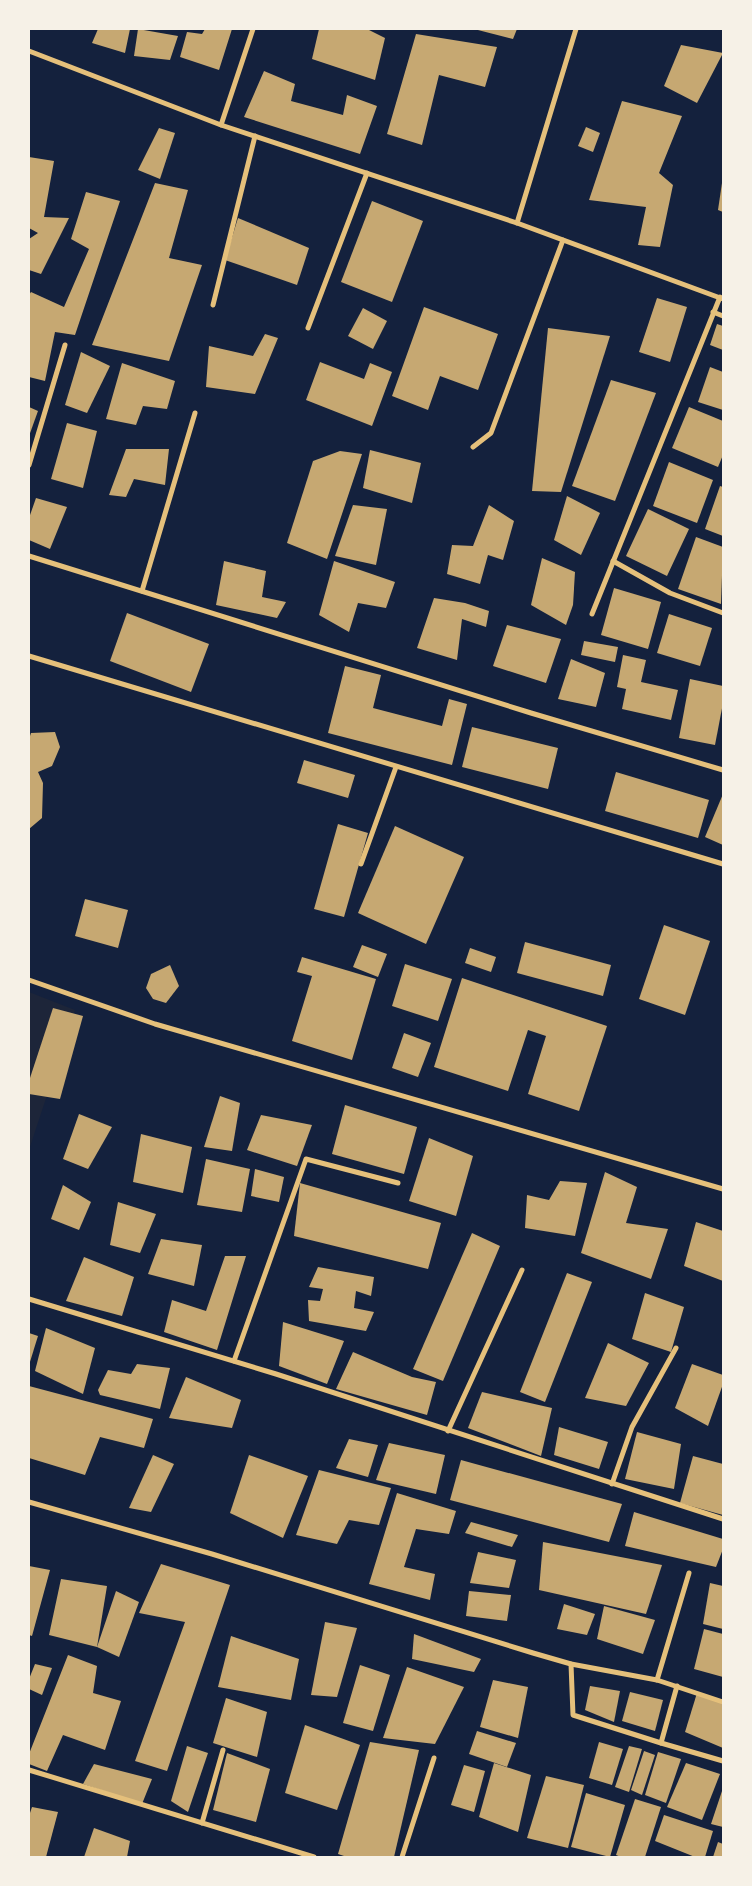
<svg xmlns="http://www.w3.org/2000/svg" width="752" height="1886" font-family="Ubuntu,sans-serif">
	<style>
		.green { fill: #1d2539 }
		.building { fill: #c6a872 }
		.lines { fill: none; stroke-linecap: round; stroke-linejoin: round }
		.minor { stroke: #e5c07b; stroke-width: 5 }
	</style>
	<rect width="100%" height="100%" fill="#14213d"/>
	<!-- green -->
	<path class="green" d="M29,992L75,1010L29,1150Z"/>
	<!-- building -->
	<g class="building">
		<path d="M98,29H130L125,53L92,43Z"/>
		<path d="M138,29L178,36L170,60L134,56Z"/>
		<path d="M205,29H232L219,70L180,57L187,32L202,34Z"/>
		<path d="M319,29H367L385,38L375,80L312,59Z"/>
		<path d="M474,29H517L513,39Z"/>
		<path d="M416,34L497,47L485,87L439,75L422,145L387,134Z"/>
		<path d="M681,45L723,53L697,103L664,86Z"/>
		<path d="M264,71L295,84L291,101L343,115L347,95L377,106L360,154L244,117Z"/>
		<path d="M622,101L682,116L659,173L673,185L660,247L638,245L646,207L589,200Z"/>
		<path d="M586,127L600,133L593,152L578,146Z"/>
		<path d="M159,128L175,133L160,179L138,170Z"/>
		<path d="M29,157L54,161L44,217L69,218L41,274L29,270V239L38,233L29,228Z"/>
		<path d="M155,183L188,190L169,258L202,265L169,361L92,345Z"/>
		<path d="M722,183H723V212L718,210Z"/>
		<path d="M86,192L120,201L75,335L55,332L45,381L29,377V295L31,292L64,307L89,249L71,239Z"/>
		<path d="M372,201L423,221L392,302L341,282Z"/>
		<path d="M238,218L309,248L297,285L225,260Z"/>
		<path d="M657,298L687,307L670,362L639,352Z"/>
		<path d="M424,307L498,334L478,390L440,376L428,410L392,396Z"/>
		<path d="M363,308L387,321L373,349L348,336Z"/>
		<path d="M717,324L723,326V350L710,345Z"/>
		<path d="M548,328L610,336L561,492L532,491Z"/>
		<path d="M265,334L278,338L255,394L206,387L209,346L253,356Z"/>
		<path d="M81,352L110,366L87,413L65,405Z"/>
		<path d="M320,362L364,379L370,363L392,372L372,426L306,400Z"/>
		<path d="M122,363L175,381L167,409L143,406L136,425L106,419Z"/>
		<path d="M710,367L723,372V410L698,402Z"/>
		<path d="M611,380L656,393L615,501L572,486Z"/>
		<path d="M29,407L38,411L29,436Z"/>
		<path d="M689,407L723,421V455L718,467L672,448Z"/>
		<path d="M67,423L97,431L83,488L51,479Z"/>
		<path d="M126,449H169L165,485L134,479L126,497L109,495Z"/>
		<path d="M370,450L421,463L412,503L363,488Z"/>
		<path d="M340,451L362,454L327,559L287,543L313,461Z"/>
		<path d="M669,462L713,480L697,523L653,506Z"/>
		<path d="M720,486L723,487V536L705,529Z"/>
		<path d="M567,496L600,513L581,555L554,540Z"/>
		<path d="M36,498L67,507L50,549L29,540V518Z"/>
		<path d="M353,505L387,509L376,565L335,556Z"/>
		<path d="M489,505L514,521L503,560L488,555L480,584L447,574L452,545L473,546Z"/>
		<path d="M648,509L689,529L667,576L626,556Z"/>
		<path d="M696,537L723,547L721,604L678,589Z"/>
		<path d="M542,558L575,572L573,605L566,625L531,605Z"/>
		<path d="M224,561L266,571L262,597L286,602L277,618L216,605Z"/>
		<path d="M334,561L395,582L386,608L358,603L349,632L319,615Z"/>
		<path d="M614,588L661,602L648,649L601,635Z"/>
		<path d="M434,598L465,603L489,611L486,627L462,619L457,660L417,648Z"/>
		<path d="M127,613L209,644L191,692L110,661Z"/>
		<path d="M669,614L712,628L700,666L657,653Z"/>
		<path d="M507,625L561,639L546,683L493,666Z"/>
		<path d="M584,641L618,647L615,662L581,655Z"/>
		<path d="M623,655L646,660L641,682L678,690L671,720L622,709L626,689L617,687Z"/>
		<path d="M571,659L605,673L596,707L558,699Z"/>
		<path d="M345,666L381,675L373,708L442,726L449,699L467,704L452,765L328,733Z"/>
		<path d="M690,679L723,686V703L715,745L679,738Z"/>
		<path d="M472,727L558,748L548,789L462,767Z"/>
		<path d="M55,732L60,747L52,766L38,772L43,783L42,818L29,829V739L31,733Z"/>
		<path d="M304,760L355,775L348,798L297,783Z"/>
		<path d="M616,772L709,800L698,838L605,811Z"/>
		<path d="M723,794V845L705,837Z"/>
		<path d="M338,824L368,833L344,917L314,909Z"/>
		<path d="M395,826L464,857L426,944L358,913Z"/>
		<path d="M85,899L128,910L118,948L75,936Z"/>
		<path d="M664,925L710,941L685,1015L639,999Z"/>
		<path d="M525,942L611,965L603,996L517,973Z"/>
		<path d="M362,945L387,954L378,977L353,967Z"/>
		<path d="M470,948L496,957L491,972L465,963Z"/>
		<path d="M302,957L376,979L352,1060L292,1041L312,976L297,972Z"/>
		<path d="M405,964L452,979L438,1021L392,1006Z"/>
		<path d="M170,965L179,986L166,1003L153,999L146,988L151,974Z"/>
		<path d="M462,978L607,1026L579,1111L528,1094L546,1036L528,1030L508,1091L434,1067Z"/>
		<path d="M53,1008L83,1016L60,1099L29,1094V1081Z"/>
		<path d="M404,1033L431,1043L418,1077L392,1068Z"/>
		<path d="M220,1096L240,1103L232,1151L204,1147Z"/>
		<path d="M345,1105L417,1127L404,1174L332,1154Z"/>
		<path d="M79,1114L112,1127L88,1169L63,1159Z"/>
		<path d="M261,1115L312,1125L297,1166L247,1150Z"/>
		<path d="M141,1134L192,1147L183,1193L133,1182Z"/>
		<path d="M429,1138L473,1156L456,1216L409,1201Z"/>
		<path d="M206,1159L250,1169L242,1212L197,1205Z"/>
		<path d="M255,1169L284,1177L279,1202L251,1196Z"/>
		<path d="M605,1172L637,1187L626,1223L668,1229L651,1279L581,1253Z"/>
		<path d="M560,1181L587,1183L575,1236L525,1228L527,1195L549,1200Z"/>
		<path d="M300,1183L441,1223L428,1269L294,1236Z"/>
		<path d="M63,1185L91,1202L79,1230L51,1219Z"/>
		<path d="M118,1202L156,1214L140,1253L110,1245Z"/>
		<path d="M696,1222L723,1231V1281L684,1266Z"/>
		<path d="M472,1233L500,1246L443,1381L413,1369Z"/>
		<path d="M161,1239L202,1245L194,1286L148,1274Z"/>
		<path d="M225,1256H246L217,1350L164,1332L172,1300L206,1311Z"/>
		<path d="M84,1257L134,1277L122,1316L66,1301Z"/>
		<path d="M318,1267L374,1277L371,1296L356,1291L354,1308L374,1312L366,1331L309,1321L308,1300L320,1301L323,1289L309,1287Z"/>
		<path d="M567,1273L592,1282L545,1402L520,1392Z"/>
		<path d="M645,1293L684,1307L671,1352L632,1339Z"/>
		<path d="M283,1322L344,1341L327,1384L279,1366Z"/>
		<path d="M46,1328L95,1348L83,1394L35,1371Z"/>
		<path d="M29,1333L38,1336L29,1365Z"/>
		<path d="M608,1343L649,1363L626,1406L585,1398Z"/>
		<path d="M353,1352L412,1377L436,1382L427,1415L336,1389Z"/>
		<path d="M137,1364L170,1368L160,1409L100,1395L98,1390L108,1370L131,1374Z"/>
		<path d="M692,1364L723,1375V1384L708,1426L675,1408Z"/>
		<path d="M186,1377L241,1400L232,1428L169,1418Z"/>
		<path d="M29,1386L153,1419L144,1448L100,1437L85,1475L29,1458Z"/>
		<path d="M482,1392L552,1408L541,1456L468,1428Z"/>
		<path d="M559,1427L608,1442L599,1469L554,1455Z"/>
		<path d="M637,1432L681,1444L674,1489L625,1479Z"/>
		<path d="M349,1439L378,1445L368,1477L336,1468Z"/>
		<path d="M389,1443L445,1455L436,1494L376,1480Z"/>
		<path d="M153,1455L174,1464L151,1512L129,1508Z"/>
		<path d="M249,1455L308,1476L283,1538L230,1513Z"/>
		<path d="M693,1456L723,1464V1515L680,1503Z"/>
		<path d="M461,1460L622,1504L609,1542L450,1500Z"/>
		<path d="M319,1470L391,1488L379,1525L349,1520L337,1544L296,1535Z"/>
		<path d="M397,1493L456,1511L449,1534L416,1529L404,1567L435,1574L430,1600L369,1584Z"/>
		<path d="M634,1512L723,1539V1549L716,1567L625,1546Z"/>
		<path d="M471,1522L518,1535L512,1547L465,1533Z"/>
		<path d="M543,1542L662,1565L646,1614L539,1590Z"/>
		<path d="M478,1552L516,1560L509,1588L470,1583Z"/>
		<path d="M161,1564L230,1585L167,1771L135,1761L185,1622L139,1613Z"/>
		<path d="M29,1566L50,1570L32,1636L29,1635Z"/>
		<path d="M61,1579L107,1586L97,1647L49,1635Z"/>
		<path d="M710,1583L723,1586V1629L703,1624Z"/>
		<path d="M116,1591L139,1602L119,1657L97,1647Z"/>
		<path d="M469,1591L511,1595L507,1621L466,1616Z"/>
		<path d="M564,1604L595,1614L587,1635L557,1629Z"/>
		<path d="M604,1606L655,1620L643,1654L597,1639Z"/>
		<path d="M325,1622L357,1628L337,1697L311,1695Z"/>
		<path d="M704,1629L723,1634V1677L694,1669Z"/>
		<path d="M414,1634L481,1659L474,1672L412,1659Z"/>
		<path d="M231,1636L299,1659L291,1700L218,1687Z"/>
		<path d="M68,1655L97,1666L93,1693L121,1701L105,1750L63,1735L47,1771L29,1764V1754Z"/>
		<path d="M35,1664L52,1668L42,1695L29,1689V1679Z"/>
		<path d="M360,1665L390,1675L373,1731L343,1723Z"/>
		<path d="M407,1667L464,1687L435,1744L383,1738Z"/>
		<path d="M493,1680L528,1687L518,1738L480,1727Z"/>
		<path d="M590,1686L620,1691L614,1722L585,1710Z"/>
		<path d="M630,1692L663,1700L655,1731L622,1721Z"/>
		<path d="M697,1693L723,1702V1748L685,1732Z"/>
		<path d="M226,1698L267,1712L257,1757L213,1743Z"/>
		<path d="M305,1725L360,1745L337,1810L285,1793Z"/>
		<path d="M477,1731L516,1743L507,1767L469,1754Z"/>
		<path d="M370,1742L419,1750L394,1857H347L338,1854Z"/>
		<path d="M599,1742L623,1749L612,1785L589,1778Z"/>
		<path d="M187,1746L208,1753L188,1812L171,1801Z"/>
		<path d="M629,1746L642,1749L629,1792L615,1787Z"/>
		<path d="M644,1751L655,1755L642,1795L631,1790Z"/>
		<path d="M658,1752L681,1759L666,1803L645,1795Z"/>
		<path d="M227,1753L270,1769L256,1822L213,1810Z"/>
		<path d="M494,1763L531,1775L518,1832L479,1817Z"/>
		<path d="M686,1763L720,1774L702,1820L667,1807Z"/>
		<path d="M94,1764L152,1779L142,1804L83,1784Z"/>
		<path d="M464,1765L485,1771L474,1812L451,1805Z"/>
		<path d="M546,1776L584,1785L568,1848L527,1838Z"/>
		<path d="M723,1788V1827L711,1824Z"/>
		<path d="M586,1793L625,1805L610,1857L571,1847Z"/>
		<path d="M635,1799L661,1807L645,1857H621L616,1855Z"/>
		<path d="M32,1807L58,1812L46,1857H29V1816Z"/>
		<path d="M664,1815L713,1831L705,1857H695L655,1841Z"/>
		<path d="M94,1828L130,1841L127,1857H84Z"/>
		<path d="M718,1842L723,1844V1857H713Z"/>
	</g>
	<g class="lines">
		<!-- minor -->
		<g class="minor">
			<path d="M29,51L221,125L517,223L723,299"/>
			<path d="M221,125L253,29"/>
			<path d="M517,223L576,29"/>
			<path d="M213,305L255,136"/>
			<path d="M713,312L723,316"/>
			<path d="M308,328L367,173"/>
			<path d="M473,447L491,433L563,240"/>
			<path d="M29,465L65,345"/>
			<path d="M29,556L531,713L723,770"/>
			<path d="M613,561L670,593L723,613"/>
			<path d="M142,591L195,413"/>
			<path d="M592,614L720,297"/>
			<path d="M29,656L723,864"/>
			<path d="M361,864L396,767"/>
			<path d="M29,980L155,1024L723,1189"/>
			<path d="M29,1299L276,1374L723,1519"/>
			<path d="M234,1361L306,1159L398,1183"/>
			<path d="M448,1431L522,1270"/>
			<path d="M612,1484L632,1427L676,1348"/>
			<path d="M29,1502L212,1554L533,1653L571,1664L657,1680L723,1702"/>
			<path d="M571,1664L573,1715L661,1743"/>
			<path d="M657,1680L689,1573"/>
			<path d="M677,1686L661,1743L723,1761"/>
			<path d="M29,1770L314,1857"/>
			<path d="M202,1823L223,1750"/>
			<path d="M402,1857L434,1758"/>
		</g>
	</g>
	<!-- border -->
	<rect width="752" height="1886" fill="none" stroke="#f6f1e7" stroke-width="60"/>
</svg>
